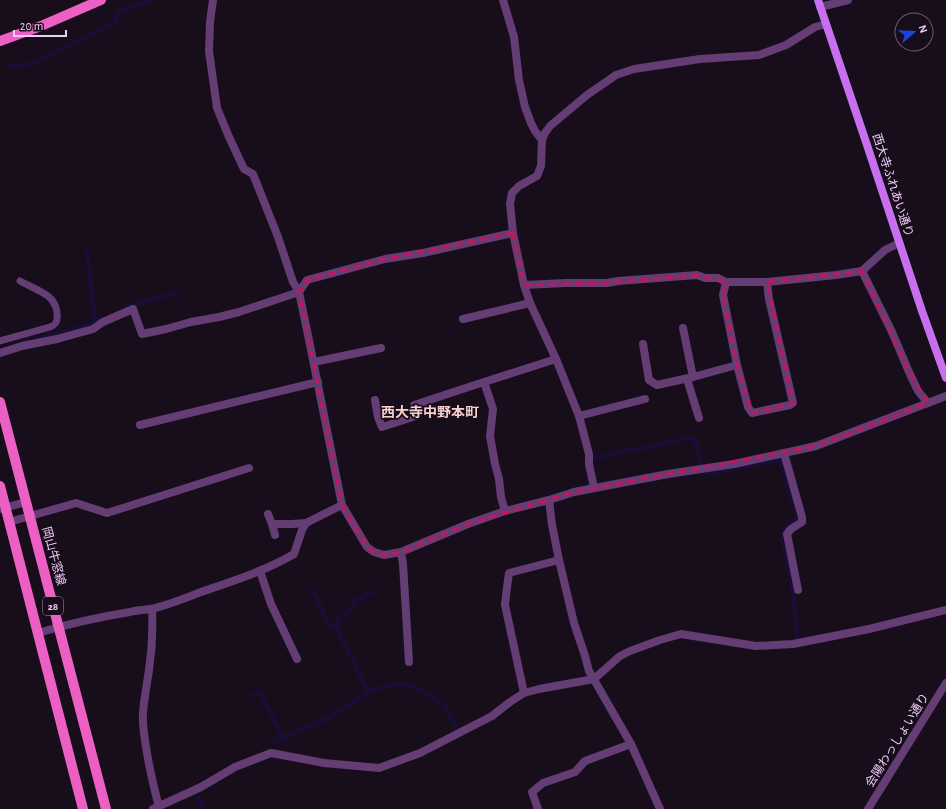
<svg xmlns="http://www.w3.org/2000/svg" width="946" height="809" font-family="'Alegreya Sans','Noto Sans JP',sans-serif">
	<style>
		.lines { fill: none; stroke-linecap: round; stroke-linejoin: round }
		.stream { stroke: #190d33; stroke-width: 5 }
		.lane { stroke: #643d74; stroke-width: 7 }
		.street { stroke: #643d74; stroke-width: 8 }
		.secondary { stroke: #c76fee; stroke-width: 8 }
		.primary { stroke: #ec60c3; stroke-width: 10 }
		.marked { fill: none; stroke: #c2185b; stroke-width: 3; stroke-dasharray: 8 5; stroke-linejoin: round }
		.labels { text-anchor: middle; stroke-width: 3.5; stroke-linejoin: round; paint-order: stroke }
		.shield { fill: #180d1a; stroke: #ae93b6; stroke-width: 1 }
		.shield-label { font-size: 11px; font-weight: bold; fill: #efccf9 }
		.street-label { font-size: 12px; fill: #efccf9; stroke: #180d1a }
		.quarter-label { font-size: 14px; font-weight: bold; fill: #f9d0ce; stroke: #180d1a }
	</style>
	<rect width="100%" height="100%" fill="#180d1a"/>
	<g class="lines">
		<!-- stream -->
		<g class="stream">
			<path d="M8,66H21L35,62L114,23L119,11L153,0"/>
			<path d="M87,251L95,322"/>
			<path d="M128,307L177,292"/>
			<path d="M24,342L90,325L103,319"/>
			<path d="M595,458L689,438L696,441L701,465L708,474L781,460L797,518L784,528L782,537L794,596L797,641"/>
			<path d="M312,589L330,627L337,628"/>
			<path d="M368,692L354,662L337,628L338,619L345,614L358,599L372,592"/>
			<path d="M253,695L260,692L283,738"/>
			<path d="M274,742L325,719L346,707L368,692L385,686L404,684L418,689L438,701L445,706L456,727"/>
			<path d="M199,798L203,809"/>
		</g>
		<!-- lane -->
		<path class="lane" d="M0,341L50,327C55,325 57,323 57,318C58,311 55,302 49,297C42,291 29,286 20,281"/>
		<!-- street -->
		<g class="street">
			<path d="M213,0L210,22L209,51L217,108L229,137L244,169L253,174L278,237L293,282L299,292L309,340L342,505L367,547L374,552L384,555L401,552L468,524L505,511L549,500L574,492L668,474L734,464L816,446L946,396"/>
			<path d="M503,0L514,37L519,80L525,107L531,123L535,131L542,140"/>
			<path d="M820,7L848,0"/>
			<path d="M513,233L524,285L566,283H607L618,281L697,275L705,278H718L726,282H767L836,275L862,271L885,250L899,243"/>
			<path d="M862,271L892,332L909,372L918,391L928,403"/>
			<path d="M524,285L530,303L556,359L579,416L589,454V464L594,488"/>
			<path d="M463,319L530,303"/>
			<path d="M683,328L693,377"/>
			<path d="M643,344L649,380L657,385L693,377L737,365L723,295L726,282"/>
			<path d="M0,353L22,346L57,339L93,329L103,322L133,309L142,334L166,329L191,322L219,317L239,312L299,292L307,280L385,259L423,253L513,233L510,204L512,193L519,186L537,176L541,166L542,140L545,133L550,126L587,95L616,75L634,69L700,59L759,55L786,45L815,27L826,24"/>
			<path d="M314,362L381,348"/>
			<path d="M737,365L748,407L752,413L790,405L793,403L769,299L767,282"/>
			<path d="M687,379L699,418"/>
			<path d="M375,400L378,417L382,427L416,416V413L414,405L484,382"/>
			<path d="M579,416L645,399"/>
			<path d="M140,425L318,382"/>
			<path d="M784,453L802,517V522L791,529L787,534L798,590"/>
			<path d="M549,500L552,525L559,560L574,623L585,656L589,671L631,744L660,809"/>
			<path d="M0,509L26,502"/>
			<path d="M505,511L501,497L499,479L495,464L490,436L493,409L484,382L556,359"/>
			<path d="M268,514L272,524H292L306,523"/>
			<path d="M9,522L76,503L107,513L249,468"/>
			<path d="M272,524L275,535"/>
			<path d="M401,552L403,564L409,662"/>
			<path d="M260,571L271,604L297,659"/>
			<path d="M152,609C153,629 152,650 149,670C147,684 144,699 143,713C142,726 145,740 147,753C150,771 154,789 159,807"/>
			<path d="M38,633C68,624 99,617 130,612C137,610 144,610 151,609C168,605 185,598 201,592C233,581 265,571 294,554L302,530L306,523L342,505"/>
			<path d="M524,693L505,605L506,595L509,573L559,560"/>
			<path d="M153,809L201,787L235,767L271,753L324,763L379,768L420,753L492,716L510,702L524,693L539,689L594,679L620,656L630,651L660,640L681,634L756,646L793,644L869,629L946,610"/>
			<path d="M538,809L532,792L543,783L575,772L585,761L631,744"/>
			<path d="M868,809L946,683"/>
		</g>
		<!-- secondary -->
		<path class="secondary" d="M818,0L866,142L922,311L946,378"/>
		<!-- primary -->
		<g class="primary">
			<path d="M0,41L41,26L101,0"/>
			<path d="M0,402L106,809"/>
			<path d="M0,486L83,809"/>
		</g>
	</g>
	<!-- marked area -->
	<path class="marked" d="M513,233L524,285L607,283L697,275L726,282L723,295L737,365L752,413L793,404L767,282L862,271L909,372L928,403L816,446L574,492L468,524L401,552L384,555L374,552L367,547L342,505L299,292L307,280L385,259Z"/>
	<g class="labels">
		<!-- shield labels -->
		<rect class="shield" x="43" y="597" width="20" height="18" rx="3"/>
		<g class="shield-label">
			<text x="53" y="610">28</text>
		</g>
		<!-- street labels -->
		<g class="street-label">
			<text transform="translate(893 185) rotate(72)" y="4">西大寺ふれあい通り</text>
			<text transform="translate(54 556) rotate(75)" y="4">岡山牛窓線</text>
			<text transform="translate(897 740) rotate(-58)" y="4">会陽わっしょい通り</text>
		</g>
		<!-- quarter labels -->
		<g class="quarter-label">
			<text x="430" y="417">西大寺中野本町</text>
		</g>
	</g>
	<!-- north arrow -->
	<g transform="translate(914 32) rotate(71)"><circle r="19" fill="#180d1a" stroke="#6e5973"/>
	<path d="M0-3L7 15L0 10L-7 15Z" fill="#1a45d8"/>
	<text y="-6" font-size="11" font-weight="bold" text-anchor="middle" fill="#efccf9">N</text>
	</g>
	<!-- scale -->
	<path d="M14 30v6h52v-6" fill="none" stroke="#efccf9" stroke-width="2"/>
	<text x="20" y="30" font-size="12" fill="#efccf9" stroke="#180d1a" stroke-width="3" paint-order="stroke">20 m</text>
</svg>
